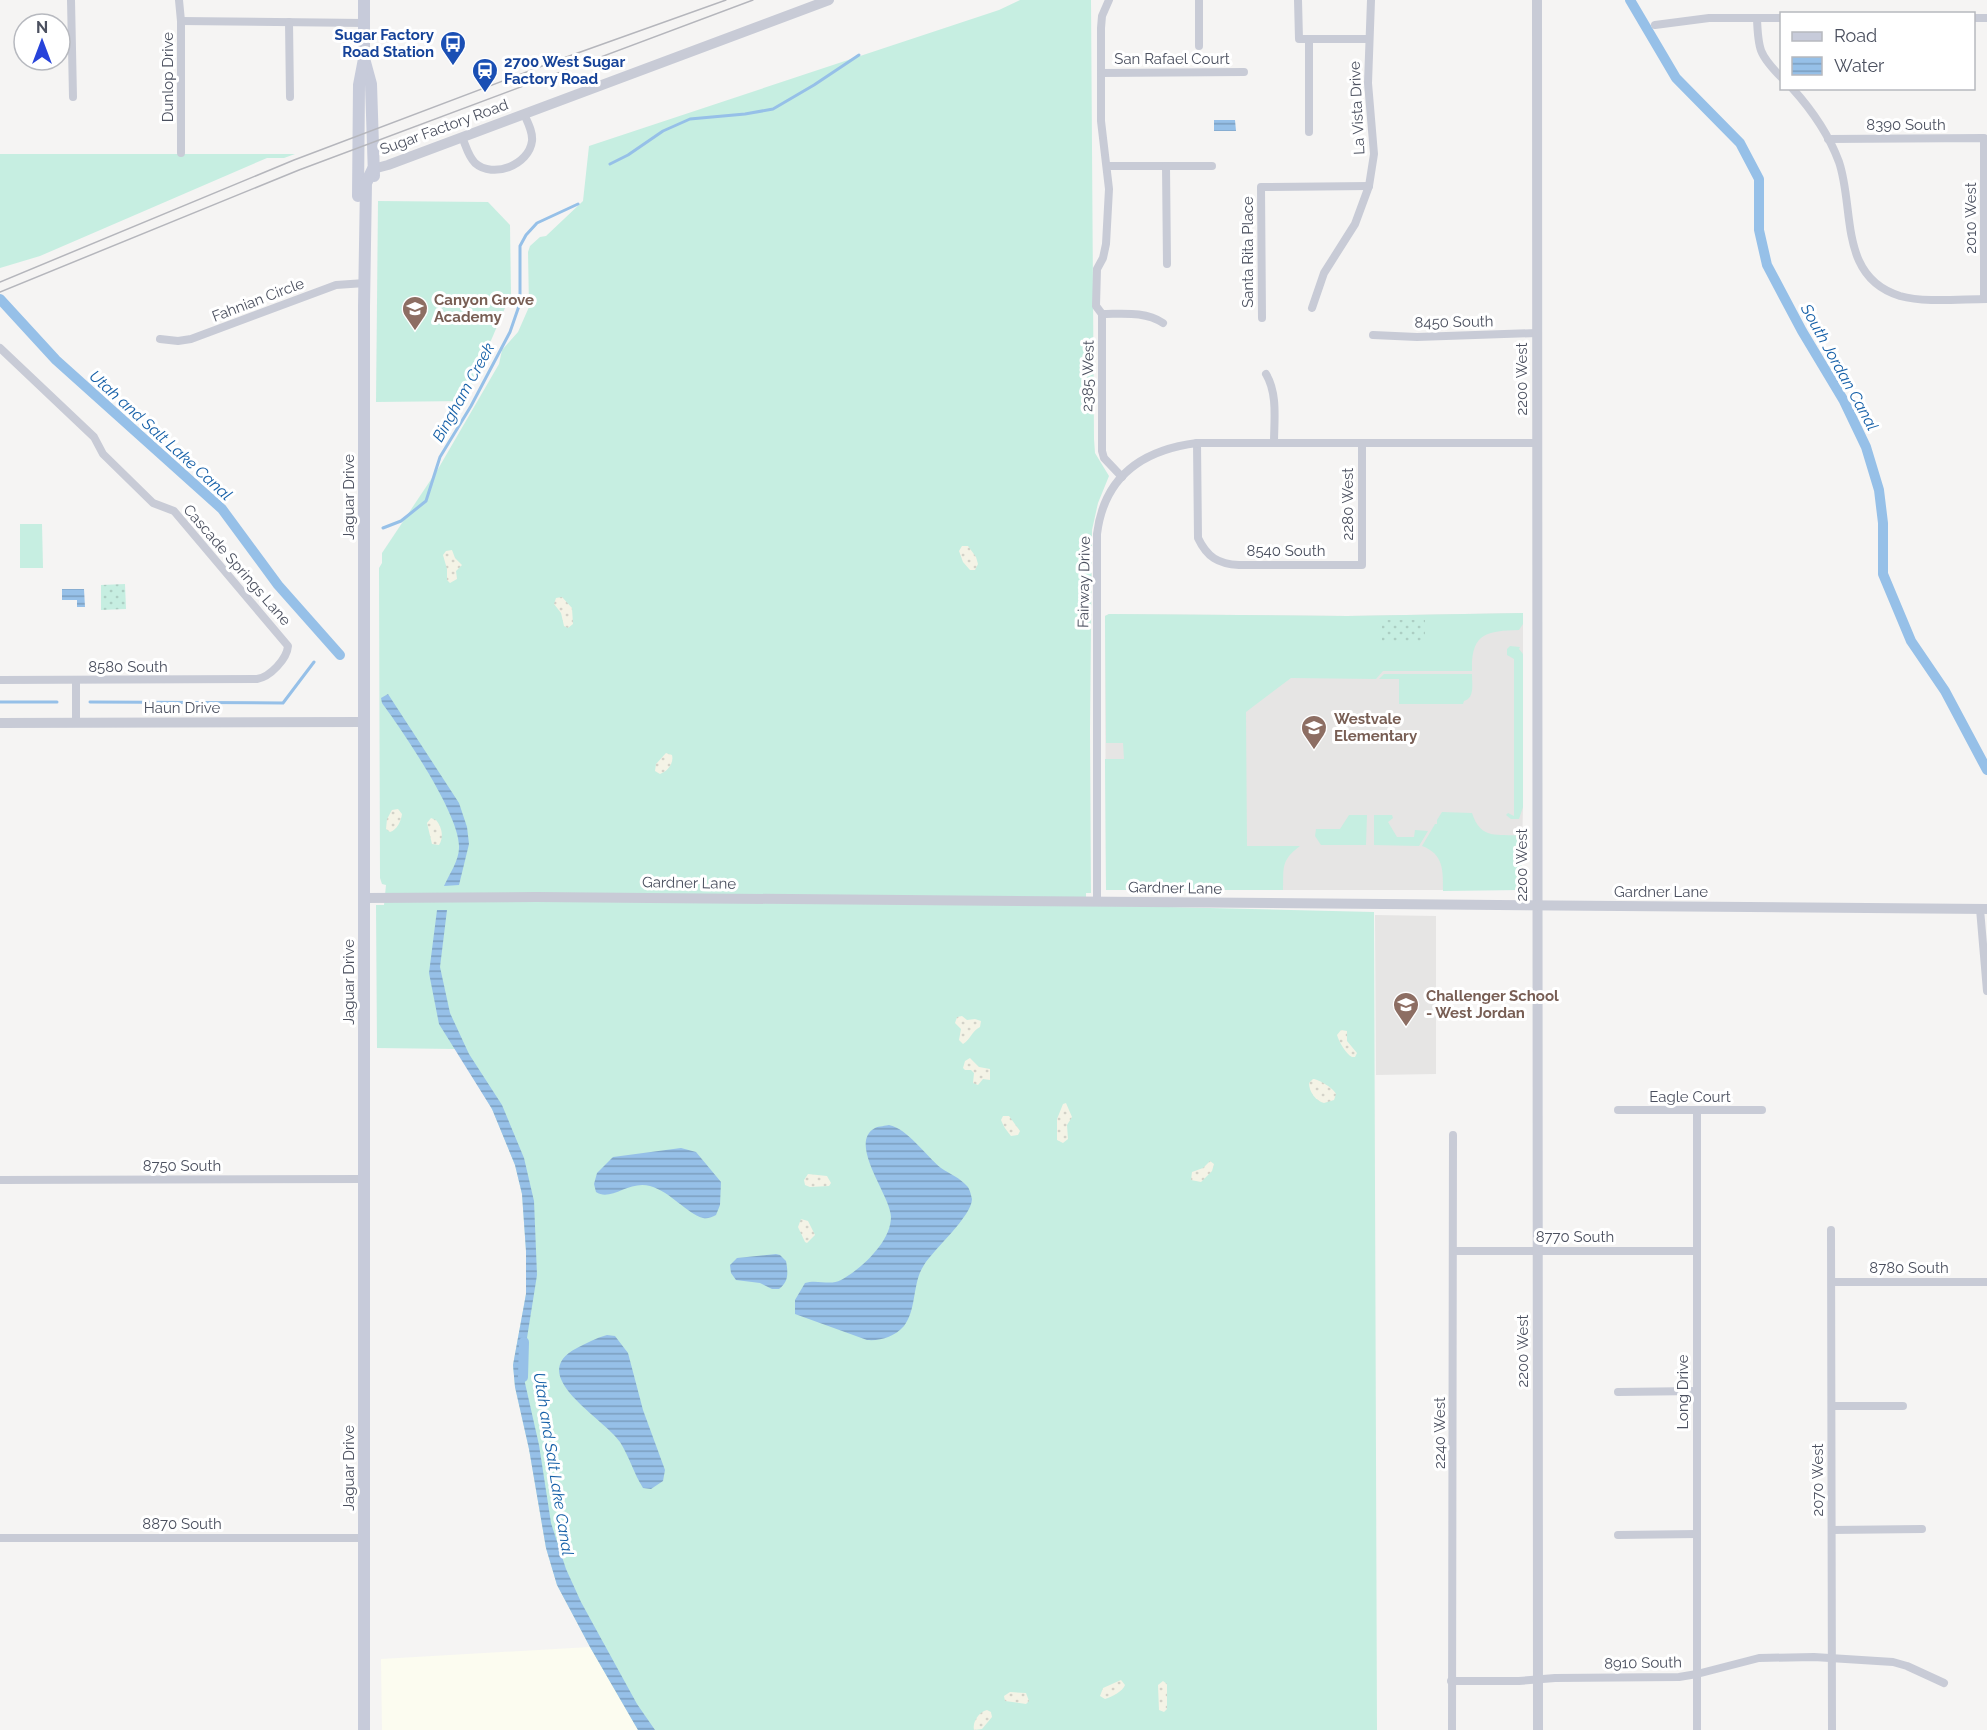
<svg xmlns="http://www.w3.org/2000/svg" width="1987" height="1730" font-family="Raleway,sans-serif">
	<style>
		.commercial { fill: #fcfcf0 }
		.education { fill: #e6e5e4 }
		.grass { fill: #c6eee1 }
		.sand { fill: url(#sand-dots) }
		.park { fill: url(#park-dots) }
		.water { fill: url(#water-rules) }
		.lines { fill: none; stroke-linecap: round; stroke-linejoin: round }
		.stream { stroke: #96c0e8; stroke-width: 3 }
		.canal { stroke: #96c0e8; stroke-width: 10 }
		.minor { stroke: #c8cbd6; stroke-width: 8 }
		.tertiary { stroke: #c8cbd6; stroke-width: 10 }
		.secondary { stroke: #c7cbda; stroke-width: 12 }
		.tram { stroke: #b5b6bc; stroke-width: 1.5 }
		.labels { text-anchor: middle; stroke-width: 6; stroke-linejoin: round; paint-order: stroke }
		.transit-label { font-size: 15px; font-weight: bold; fill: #164399; stroke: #fff; text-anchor: end }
		.street-label { font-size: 15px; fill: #4b505f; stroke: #fff }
		.education-label { font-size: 15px; font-weight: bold; fill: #785e54; stroke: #fff; text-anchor: start }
		.water-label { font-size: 16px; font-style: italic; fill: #1660a8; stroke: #fff }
	</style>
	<defs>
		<pattern id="sand-dots" width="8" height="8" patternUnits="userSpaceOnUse" patternTransform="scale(1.5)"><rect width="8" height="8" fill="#f4f3e6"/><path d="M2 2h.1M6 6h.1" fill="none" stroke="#d3d2c8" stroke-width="1.8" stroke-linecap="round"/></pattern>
		<pattern id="park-dots" width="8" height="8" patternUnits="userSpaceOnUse" patternTransform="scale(1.5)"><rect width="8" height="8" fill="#c6eee1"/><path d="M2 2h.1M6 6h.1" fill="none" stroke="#accec3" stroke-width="1.8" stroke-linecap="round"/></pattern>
		<pattern id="water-rules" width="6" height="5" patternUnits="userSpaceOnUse" patternTransform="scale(1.5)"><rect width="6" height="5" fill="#96c0e8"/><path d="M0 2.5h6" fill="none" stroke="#7c9ebf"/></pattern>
	</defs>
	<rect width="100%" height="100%" fill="#f5f4f3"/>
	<!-- commercial -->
	<path class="commercial" d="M590,1647L646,1730H382L381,1659Z"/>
	<!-- education -->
	<g class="education">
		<path d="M1523,613V807L1521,890H1106L1105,616L1109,614L1347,616Z"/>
		<path d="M1375,915L1436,916V1074L1376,1075Z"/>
	</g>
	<!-- grass -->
	<g class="grass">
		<path d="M1020,0H1091L1094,439L1095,453L1109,476L1098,503L1092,530L1090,730L1091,893H1086V905L1374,912L1377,1730H638L590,1647L557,1585L546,1548L529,1449L515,1387L513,1365L526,1294V1251L522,1194L515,1165L492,1109L456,1049L377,1048L376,905H384L386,885L382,884L380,878L379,568L382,563V553L438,469L499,364L502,350L518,332L529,307L528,252L530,246L540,237L546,236L583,201L589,146L999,10Z"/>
		<path d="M0,154H295L284,158H267L40,256L0,268Z"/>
		<path d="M378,201L488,202L510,225L511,294L465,401L376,402Z"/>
		<path d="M20,524H42L43,568H20Z"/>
		<path d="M1523,613V624L1519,630C1486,631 1471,633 1472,671H1383L1376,679L1291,678L1246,712L1247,846H1300C1280,861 1284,868 1283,890H1106L1105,759H1124L1123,743H1106L1105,616L1109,614L1347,616Z"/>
		<path d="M1510,646L1520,647L1519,649L1523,654V807L1519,819H1511L1506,815L1508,813L1514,816V659L1507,655V649Z"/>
		<path d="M1384,674H1472C1472,684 1475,698 1464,701L1463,704H1399V679H1379Z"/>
		<path d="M1442,812L1472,813C1481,841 1498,833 1520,836L1522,840L1521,890L1443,891C1443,871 1444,854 1422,846L1435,824H1437V820Z"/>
		<path d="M1349,815H1367L1366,845H1321L1315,836L1316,829H1340Z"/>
		<path d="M1374,815H1392L1393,818L1388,822L1397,837H1414L1415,830L1428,831L1419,846L1374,845Z"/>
	</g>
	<!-- sand -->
	<g class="sand">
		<path d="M962,546H968L976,557L978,564L975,570H970L963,562L959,551Z"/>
		<path d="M452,550L455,558L462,565L456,571L457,579L450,583L447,580V569L443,555L446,551Z"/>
		<path d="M562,597L572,608L573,624L568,628L564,626L561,613L554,604L556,598Z"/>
		<path d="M666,753L672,755C674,763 668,771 660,774L655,771L656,764Z"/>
		<path d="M398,809L402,814C401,821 397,830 390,832L386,829L387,819L392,810Z"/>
		<path d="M431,818L436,820C442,827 444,837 439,845L432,844L427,823Z"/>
		<path d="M962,1016L967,1020L975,1019L981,1021L980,1027C972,1031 970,1040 963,1044L959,1040L961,1029L955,1023L957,1017Z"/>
		<path d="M1341,1030L1347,1031V1041L1357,1053L1355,1057H1352C1346,1054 1339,1042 1337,1035Z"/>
		<path d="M970,1058L979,1067L990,1069V1080L983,1079L978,1085L973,1083L974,1073L971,1070H965L963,1068L965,1061Z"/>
		<path d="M1313,1079C1319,1079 1334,1089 1336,1094L1334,1100L1324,1103C1316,1101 1309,1092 1309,1083Z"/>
		<path d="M1066,1103L1072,1117L1067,1125L1068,1139L1063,1143L1057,1140V1119L1063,1104Z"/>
		<path d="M1003,1116H1009L1020,1131L1018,1135L1011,1136C1007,1131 1003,1126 1001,1120Z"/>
		<path d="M1210,1161L1214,1164L1212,1171L1201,1182L1191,1180L1192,1172L1203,1168Z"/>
		<path d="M808,1174L827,1176L831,1183L829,1186L810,1187L805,1185L804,1180Z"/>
		<path d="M801,1219L808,1221L815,1235L807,1243L805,1242L798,1227Z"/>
		<path d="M1121,1680L1125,1685C1123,1691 1112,1697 1105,1699L1100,1696L1103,1688Z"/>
		<path d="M1163,1681L1167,1684V1709L1164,1712L1159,1710L1158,1685Z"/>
		<path d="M1010,1692L1026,1693L1029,1701L1026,1704L1005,1701L1004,1696Z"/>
		<path d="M987,1710L991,1712L992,1717L982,1729L974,1730C972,1722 979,1712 987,1710Z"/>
	</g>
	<!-- park -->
	<g class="park">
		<path d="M125,584L126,609L101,610V585Z"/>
		<rect x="1382" y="620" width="43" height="21"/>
	</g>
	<!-- water -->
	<g class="water">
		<path d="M1214,120H1235L1236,131H1214Z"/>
		<path d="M62,589H84L85,607H77V600H62Z"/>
		<path d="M388,694L459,803L467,827L469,844L459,885L444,886C449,875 459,860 459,848C461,816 402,730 382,703L381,698Z"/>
		<path d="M437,910H447L440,967L450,1013L469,1054L502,1105L524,1158L534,1201L537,1275L523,1363L525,1383L539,1445L551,1523L566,1569L581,1602L637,1704L655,1730H638L590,1647L557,1585L546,1548L529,1449L515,1387L513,1365L526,1294V1251L522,1194L515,1165L492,1109L439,1024L429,973Z"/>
		<path d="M889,1125C908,1129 925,1155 941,1168C950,1174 960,1178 967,1186C970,1189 971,1195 972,1199C972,1216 934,1249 924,1265C912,1283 917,1309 904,1326C894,1337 881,1341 867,1340L795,1314V1300L805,1283C817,1279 830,1286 841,1280C861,1269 891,1242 891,1217C891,1196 847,1143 875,1128C879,1126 886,1126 889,1125Z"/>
		<path d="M681,1148L696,1152L721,1182L720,1205L716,1215C712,1217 708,1219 703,1218C686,1213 671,1192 650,1186C629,1180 611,1202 596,1192L594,1184L597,1173L613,1157Z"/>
		<path d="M776,1254L780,1255L786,1261C788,1272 789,1282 779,1289H772L760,1283L736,1280L731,1273L730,1265L737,1258Z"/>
		<path d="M607,1335L615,1336L628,1353L643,1410L665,1470L663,1481L651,1489L643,1488C634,1474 629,1456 620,1442C604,1418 524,1375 577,1348C587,1343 596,1338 607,1335Z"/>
	</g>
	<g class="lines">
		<!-- stream -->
		<g class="stream">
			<path d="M610,164L628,155L663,131L690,119L745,114L773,109L814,85L859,55"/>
			<path d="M383,528L401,521L426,501L440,457L471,406L510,332L520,303V246L526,235L537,223L578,204"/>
			<path d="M0,702H57"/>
			<path d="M90,702L283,703L314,662"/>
		</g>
		<!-- canal -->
		<g class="canal">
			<path d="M1630,0L1676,78L1740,143L1759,179V230L1767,265L1802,331L1844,401L1866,447L1879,490L1883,523V574L1911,641L1945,691L1987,770"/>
			<path d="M0,299L56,360L222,509L278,585L340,655"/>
			<path d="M523,1377L524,1342"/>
		</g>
		<!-- minor -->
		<g class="minor">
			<path d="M71,0L73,97"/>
			<path d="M179,0L181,21V153"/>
			<path d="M1109,0L1102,16L1101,28V121L1109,189L1106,244L1103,258L1097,269L1096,306L1102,314V451L1104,458L1122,477"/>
			<path d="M1298,0L1299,39H1368"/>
			<path d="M1757,18C1758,49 1759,55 1782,78"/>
			<path d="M1974,18H1987"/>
			<path d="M181,21L364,23"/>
			<path d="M289,22L290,97"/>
			<path d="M1655,25L1709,18H1782"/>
			<path d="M1199,46V0"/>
			<path d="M1101,73L1244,72"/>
			<path d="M1792,88C1811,109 1829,135 1839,162C1855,209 1838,277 1900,296C1925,303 1961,299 1987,299"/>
			<path d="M1309,132V39"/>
			<path d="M462,137C466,146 468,156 475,163C493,179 529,165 532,141C533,132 528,123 524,114"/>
			<path d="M1828,139L1984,138V299"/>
			<path d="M1107,166H1212"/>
			<path d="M1166,166L1167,264"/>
			<path d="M1312,308L1324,273L1355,224L1369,186L1374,154L1368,83L1371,0"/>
			<path d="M1102,314C1123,314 1145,311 1163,323"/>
			<path d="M1262,318L1261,187L1369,186"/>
			<path d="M1373,335L1417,337L1537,333"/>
			<path d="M160,339L178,341L191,339L336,285L365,283"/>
			<path d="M0,348L94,437L103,454L153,503L174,511L288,646C287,659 270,677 257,679L0,680"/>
			<path d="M1266,374C1278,394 1274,421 1274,443"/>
			<path d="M1197,443L1198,538C1207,557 1218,564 1239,565H1362V443"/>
			<path d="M76,680V723"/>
			<path d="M1097,902V534C1104,477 1142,450 1197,443H1537"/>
			<path d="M1980,909L1987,991"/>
			<path d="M1618,1110H1762"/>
			<path d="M1697,1110V1730"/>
			<path d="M0,1180L364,1179"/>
			<path d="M1831,1230L1832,1730"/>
			<path d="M1453,1251H1697"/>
			<path d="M1832,1282H1987"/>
			<path d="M1618,1392L1697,1391"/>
			<path d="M1832,1406H1903"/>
			<path d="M1832,1530L1922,1529"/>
			<path d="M1618,1535L1697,1534"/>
			<path d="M0,1538H364"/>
			<path d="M1451,1681H1519L1555,1678L1679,1677L1697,1674L1759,1658L1814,1657L1893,1662L1907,1666L1944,1683"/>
			<path d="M1452,1730L1453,1135"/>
		</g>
		<!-- tertiary -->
		<g class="tertiary">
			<path d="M1537,0L1538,1730"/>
			<path d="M373,169L388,165L829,0"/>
			<path d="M0,723L364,722"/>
			<path d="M364,898L536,897L1987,909"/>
		</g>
		<!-- secondary -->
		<g class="secondary">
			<path d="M365,62L371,84L374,176"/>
			<path d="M358,196L359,85L364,59V0"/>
			<path d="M364,1730V306L366,183L373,169"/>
		</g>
		<!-- tram -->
		<g class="tram">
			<path d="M0,282L294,160L558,60L726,0"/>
			<path d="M0,292L299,170L753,0"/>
		</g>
	</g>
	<!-- icons -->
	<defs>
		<symbol id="bus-pin" viewBox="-11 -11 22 30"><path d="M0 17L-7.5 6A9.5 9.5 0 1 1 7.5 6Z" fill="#1a4fb4" stroke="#fff"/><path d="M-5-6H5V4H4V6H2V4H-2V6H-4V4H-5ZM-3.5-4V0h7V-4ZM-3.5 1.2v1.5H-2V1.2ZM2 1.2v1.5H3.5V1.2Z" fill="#fff"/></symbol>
		<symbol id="station-pin" viewBox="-11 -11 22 30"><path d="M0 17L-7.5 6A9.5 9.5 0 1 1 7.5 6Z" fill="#1a4fb4" stroke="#fff"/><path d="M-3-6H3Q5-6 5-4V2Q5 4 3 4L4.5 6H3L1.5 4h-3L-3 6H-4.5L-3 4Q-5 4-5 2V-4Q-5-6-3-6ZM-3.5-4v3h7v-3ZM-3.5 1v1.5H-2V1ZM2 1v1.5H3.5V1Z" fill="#fff"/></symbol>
		<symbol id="school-pin" viewBox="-11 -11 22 30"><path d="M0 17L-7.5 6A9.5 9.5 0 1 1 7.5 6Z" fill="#8d6e63" stroke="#fff"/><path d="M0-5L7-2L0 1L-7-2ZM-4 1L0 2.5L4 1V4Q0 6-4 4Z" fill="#fff"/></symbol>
	</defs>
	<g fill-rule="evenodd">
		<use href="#bus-pin" x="438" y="29" width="30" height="40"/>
		<use href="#station-pin" x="470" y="56" width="30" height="40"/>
		<use href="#school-pin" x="400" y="294" width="30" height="40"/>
		<use href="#school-pin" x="1299" y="713" width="30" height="40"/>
		<use href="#school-pin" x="1391" y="990" width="30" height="40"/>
	</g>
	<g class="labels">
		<!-- transit labels -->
		<g class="transit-label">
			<text x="434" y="40">Sugar Factory<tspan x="434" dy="17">Road Station</tspan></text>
			<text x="504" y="67" text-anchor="start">2700 West Sugar<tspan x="504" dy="17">Factory Road</tspan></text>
		</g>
		<!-- street labels -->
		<g class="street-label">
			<text x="1172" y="64">San Rafael Court</text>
			<text transform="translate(168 77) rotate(-90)" y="5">Dunlop Drive</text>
			<text transform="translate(1357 108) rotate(-93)" y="5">La Vista Drive</text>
			<text x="1906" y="130">8390 South</text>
			<text transform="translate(444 127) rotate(-20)" y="5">Sugar Factory Road</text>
			<text transform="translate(1971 218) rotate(-90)" y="5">2010 West</text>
			<text transform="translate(1248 252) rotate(-90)" y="5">Santa Rita Place</text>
			<text transform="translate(258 300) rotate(-21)" y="5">Fahnian Circle</text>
			<text transform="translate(1454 322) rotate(-1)" y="5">8450 South</text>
			<text transform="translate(1088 376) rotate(-89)" y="5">2385 West</text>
			<text transform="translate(1522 379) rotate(-90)" y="5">2200 West</text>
			<text transform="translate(349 497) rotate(-90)" y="5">Jaguar Drive</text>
			<text transform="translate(1348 504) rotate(-90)" y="5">2280 West</text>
			<text x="1286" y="556">8540 South</text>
			<text transform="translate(237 565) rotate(49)" y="5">Cascade Springs Lane</text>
			<text transform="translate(1084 582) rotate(-89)" y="5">Fairway Drive</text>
			<text x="128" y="672">8580 South</text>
			<text x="182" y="713">Haun Drive</text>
			<text transform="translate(1522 865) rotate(-90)" y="5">2200 West</text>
			<text transform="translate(689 883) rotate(1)" y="5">Gardner Lane</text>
			<text transform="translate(1175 888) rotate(1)" y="5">Gardner Lane</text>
			<text x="1661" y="897">Gardner Lane</text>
			<text transform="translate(349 982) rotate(-90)" y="5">Jaguar Drive</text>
			<text x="1690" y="1102">Eagle Court</text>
			<text x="182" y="1171">8750 South</text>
			<text x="1575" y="1242">8770 South</text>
			<text x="1909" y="1273">8780 South</text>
			<text transform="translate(1523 1351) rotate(-90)" y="5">2200 West</text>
			<text transform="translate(1683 1392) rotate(-90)" y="5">Long Drive</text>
			<text transform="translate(1440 1433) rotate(-90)" y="5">2240 West</text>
			<text transform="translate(349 1468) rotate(-90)" y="5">Jaguar Drive</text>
			<text transform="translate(1818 1480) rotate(-90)" y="5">2070 West</text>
			<text x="182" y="1529">8870 South</text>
			<text transform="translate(1643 1663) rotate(-1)" y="5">8910 South</text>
		</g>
		<!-- education labels -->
		<g class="education-label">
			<text x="434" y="305">Canyon Grove<tspan x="434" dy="17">Academy</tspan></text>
			<text x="1334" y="724">Westvale<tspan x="1334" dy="17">Elementary</tspan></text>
			<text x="1426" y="1001">Challenger School<tspan x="1426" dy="17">- West Jordan</tspan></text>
		</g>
		<!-- water labels -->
		<g class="water-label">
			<text transform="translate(1840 367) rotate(61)" y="6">South Jordan Canal</text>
			<text transform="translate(463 392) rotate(-61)" y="6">Bingham Creek</text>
			<text transform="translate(161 435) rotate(42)" y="6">Utah and Salt Lake Canal</text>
			<text transform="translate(554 1464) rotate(81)" y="6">Utah and Salt Lake Canal</text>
		</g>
	</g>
	<!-- legend -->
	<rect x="1780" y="12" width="195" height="78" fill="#ffffff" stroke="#b7b9bf" stroke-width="1.5"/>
	<rect x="1792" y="32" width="30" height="9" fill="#c7cbda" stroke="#b7b9bf" stroke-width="1.5"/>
	<text x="1834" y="42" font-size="18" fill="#4b505f">Road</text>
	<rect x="1792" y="57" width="30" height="18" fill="url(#water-rules)" stroke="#b7b9bf" stroke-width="1.5"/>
	<text x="1834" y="72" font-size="18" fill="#4b505f">Water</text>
	<!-- north arrow -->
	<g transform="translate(42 42)"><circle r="28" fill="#ffffff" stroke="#b7b9bf" stroke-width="1.5"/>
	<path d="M0-4.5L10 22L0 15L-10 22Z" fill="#2743da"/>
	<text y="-9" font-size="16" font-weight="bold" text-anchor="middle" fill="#4b505f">N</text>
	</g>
</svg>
